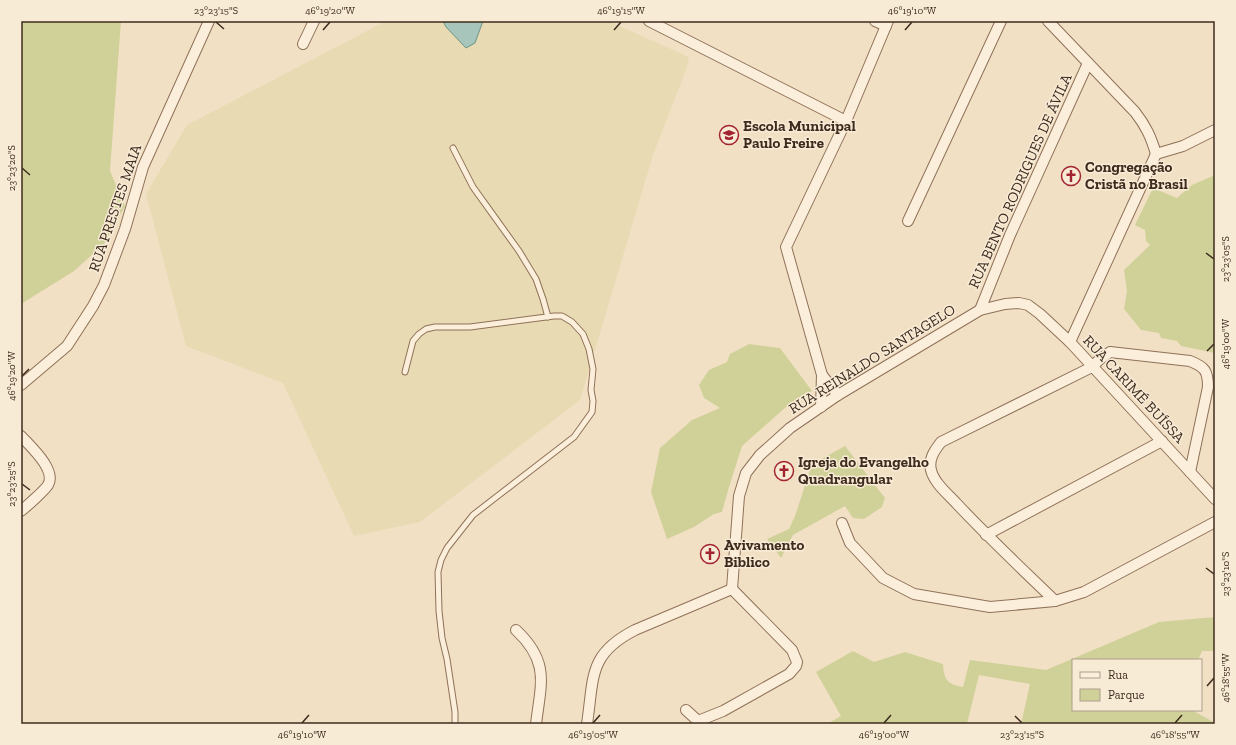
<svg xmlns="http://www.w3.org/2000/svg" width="1236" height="745" font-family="'Zilla Slab',serif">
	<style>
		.farmland { fill: #e8dab2 }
		.green { fill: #d0d198 }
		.water { fill: #a7c5ba; stroke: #6d9587 }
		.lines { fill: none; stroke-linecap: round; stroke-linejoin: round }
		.service-casing { stroke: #8f7159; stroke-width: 7 }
		.minor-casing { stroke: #8f7159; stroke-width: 12 }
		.service { stroke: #fbeeda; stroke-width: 5 }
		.minor { stroke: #fbeeda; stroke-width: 10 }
		.ticks { fill: none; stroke: #3e2b1e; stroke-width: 1.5 }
		.labels { text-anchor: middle; stroke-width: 3; stroke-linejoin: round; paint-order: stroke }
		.poi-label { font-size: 15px; font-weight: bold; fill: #3e2b1e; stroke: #f8ebd6; text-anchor: start }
		.street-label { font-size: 15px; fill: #3e2b1e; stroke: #f8ebd6 }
		.neatline { fill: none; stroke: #3e2b1e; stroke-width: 1.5 }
		.ticks-label { font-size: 10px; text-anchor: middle; fill: #3e2b1e }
	</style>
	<rect width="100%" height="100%" fill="#f2e0c5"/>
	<!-- farmland -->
	<path class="farmland" d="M386,21H608L689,57L686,70L653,155L580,400L420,522L354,536L283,383L186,346L146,194L187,125Z"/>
	<!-- green -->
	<g class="green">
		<path d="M21,21H121L110,171L125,206L104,244L74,271L21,304Z"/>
		<path d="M1215,175V353L1181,346L1177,341L1161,338L1159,333L1141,330L1124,309L1127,291L1124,270L1150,245L1146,241L1145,230L1135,225L1153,188L1177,198L1192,185Z"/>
		<path d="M749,344L780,348L812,391L785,408L742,446L729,487L722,512L714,514L694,527L667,539L651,492L660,448L692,420L720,408L704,398L699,385L709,370L727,362L730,354Z"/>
		<path d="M845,446L885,498L882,507L864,519L853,518L845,506L793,535L781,558L767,539L789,529L795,516L812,464Z"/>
		<path d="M1215,617V651H1202L1198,660H1073V710H1192L1215,723V724H1021L1030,684L979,675L967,724H827L841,716L816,672L853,651L874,662L905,652L943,664C944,680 947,684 963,687L970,660L1046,670L1159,622Z"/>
	</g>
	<!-- water -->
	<path class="water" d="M443,21H483L475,43L466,48L446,27Z"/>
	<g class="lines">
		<defs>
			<g id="service">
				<path d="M453,148L473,187L519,251L536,279L543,299L548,317"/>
				<path d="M405,372L413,341L419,334L426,329L435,327H470L554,316H562L572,322L583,334L589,349L593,369L591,390L593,401L592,412L574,437L473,515L447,548L441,560L438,572L439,611L442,638L447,659L455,712V724"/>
			</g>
			<g id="minor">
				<path d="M649,21L846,121"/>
				<path d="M875,21L886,26"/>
				<path d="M1048,21L1135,112C1146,126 1151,137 1156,154"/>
				<path d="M303,44L314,21"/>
				<path d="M908,221L1001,21"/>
				<path d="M980,310L1010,235L1088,63"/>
				<path d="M1070,342L1156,154L1183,146L1215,130"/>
				<path d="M822,375L786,247L846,121L888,21"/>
				<path d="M21,385L67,346L93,306L104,285L125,229L143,167L209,21"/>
				<path d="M821,407L822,375L838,395"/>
				<path d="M21,436C30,446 57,470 48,485C45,490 27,506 21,511"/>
				<path d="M842,523L850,543L883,578L914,594L990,607L1055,601L1084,592L1215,522"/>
				<path d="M986,535L1162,441"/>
				<path d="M732,589L739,496L746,473L760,455L790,428L838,395L980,310L1005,304L1019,303L1028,305L1040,314L1070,342L1215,499"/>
				<path d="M1055,601C1022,569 988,537 957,504C948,494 934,483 931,470C928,459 935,450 941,442L1092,367L1099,360L1110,352L1190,361C1205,367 1208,371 1208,387L1190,472"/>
				<path d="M516,630C550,662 541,683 536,724"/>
				<path d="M686,710L698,721L723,711L789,674L796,666L797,662L792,650L732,589"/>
				<path d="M587,724C594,677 588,654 635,630L732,589"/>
			</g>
		</defs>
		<!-- service casing -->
		<use href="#service" class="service-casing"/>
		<!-- minor casing -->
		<use href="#minor" class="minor-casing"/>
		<!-- service -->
		<use href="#service" class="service"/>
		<!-- minor -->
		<use href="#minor" class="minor"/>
	</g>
	<!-- ticks -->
	<path class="ticks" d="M216,22L224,29M323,30L330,22M614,30L621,22M905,30L912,22M22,168L30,175M1206,253L1214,259M1207,351L1214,344M22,376L29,369M22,484L30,490M1206,568L1214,574M1207,686L1214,678M1015,716L1022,723M302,723L309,715M593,723L600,715M884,723L891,715M1175,723L1182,715"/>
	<!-- icons -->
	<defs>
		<symbol id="school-ring" viewBox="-11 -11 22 22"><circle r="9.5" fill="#f8ebd6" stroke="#a32431" stroke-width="1.5"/><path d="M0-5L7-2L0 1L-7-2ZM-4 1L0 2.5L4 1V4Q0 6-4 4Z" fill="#a32431"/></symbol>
		<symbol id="church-ring" viewBox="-11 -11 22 22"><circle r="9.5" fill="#f8ebd6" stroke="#a32431" stroke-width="1.5"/><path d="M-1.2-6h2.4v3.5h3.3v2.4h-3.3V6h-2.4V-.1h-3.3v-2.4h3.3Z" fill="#a32431"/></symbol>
	</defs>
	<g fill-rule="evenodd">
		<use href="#school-ring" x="718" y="124" width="22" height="22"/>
		<use href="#church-ring" x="1060" y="165" width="22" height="22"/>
		<use href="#church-ring" x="773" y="460" width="22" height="22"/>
		<use href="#church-ring" x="699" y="543" width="22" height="22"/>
	</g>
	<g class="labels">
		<!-- poi labels -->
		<g class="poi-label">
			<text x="743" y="131">Escola Municipal<tspan x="743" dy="17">Paulo Freire</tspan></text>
			<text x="1085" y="172">Congregação<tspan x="1085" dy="17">Cristã no Brasil</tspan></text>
			<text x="798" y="467">Igreja do Evangelho<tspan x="798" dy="17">Quadrangular</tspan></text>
			<text x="724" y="550">Avivamento<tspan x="724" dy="17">Biblico</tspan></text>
		</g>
		<!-- street labels -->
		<g class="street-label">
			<text transform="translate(1020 181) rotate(-66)" y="5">RUA BENTO RODRIGUES DE ÁVILA</text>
			<text transform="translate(115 208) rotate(-71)" y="5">RUA PRESTES MAIA</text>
			<text transform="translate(872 359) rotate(-32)" y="5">RUA REINALDO SANTAGELO</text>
			<text transform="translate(1134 389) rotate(47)" y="5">RUA CARIMÉ BUÍSSA</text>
		</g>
	</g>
	<!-- border -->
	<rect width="1236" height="745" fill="none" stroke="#f8ebd6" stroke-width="44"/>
	<!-- legend -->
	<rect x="1072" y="659" width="130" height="52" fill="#f8ebd6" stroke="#ae9e8c"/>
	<rect x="1080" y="672" width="20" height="6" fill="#fbeeda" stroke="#ae9e8c"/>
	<text x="1108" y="679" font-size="12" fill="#3e2b1e">Rua</text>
	<rect x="1080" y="689" width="20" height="12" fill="#d0d198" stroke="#ae9e8c"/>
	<text x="1108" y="699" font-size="12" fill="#3e2b1e">Parque</text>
	<rect x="22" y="22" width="1192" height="701" class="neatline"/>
	<g class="ticks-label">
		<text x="216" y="14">23°23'15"S</text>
		<text x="330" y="14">46°19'20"W</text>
		<text x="621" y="14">46°19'15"W</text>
		<text x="912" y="14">46°19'10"W</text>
		<text transform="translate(11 168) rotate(-90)" y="4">23°23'20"S</text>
		<text transform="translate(1225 259) rotate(-90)" y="4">23°23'05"S</text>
		<text transform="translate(1225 344) rotate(-90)" y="4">46°19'00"W</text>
		<text transform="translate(11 376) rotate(-90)" y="4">46°19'20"W</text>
		<text transform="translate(11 484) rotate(-90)" y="4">23°23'25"S</text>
		<text transform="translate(1225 574) rotate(-90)" y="4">23°23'10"S</text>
		<text transform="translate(1225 678) rotate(-90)" y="4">46°18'55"W</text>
		<text x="302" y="738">46°19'10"W</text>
		<text x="593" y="738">46°19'05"W</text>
		<text x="884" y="738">46°19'00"W</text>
		<text x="1022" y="738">23°23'15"S</text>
		<text x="1175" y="738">46°18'55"W</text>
	</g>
</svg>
